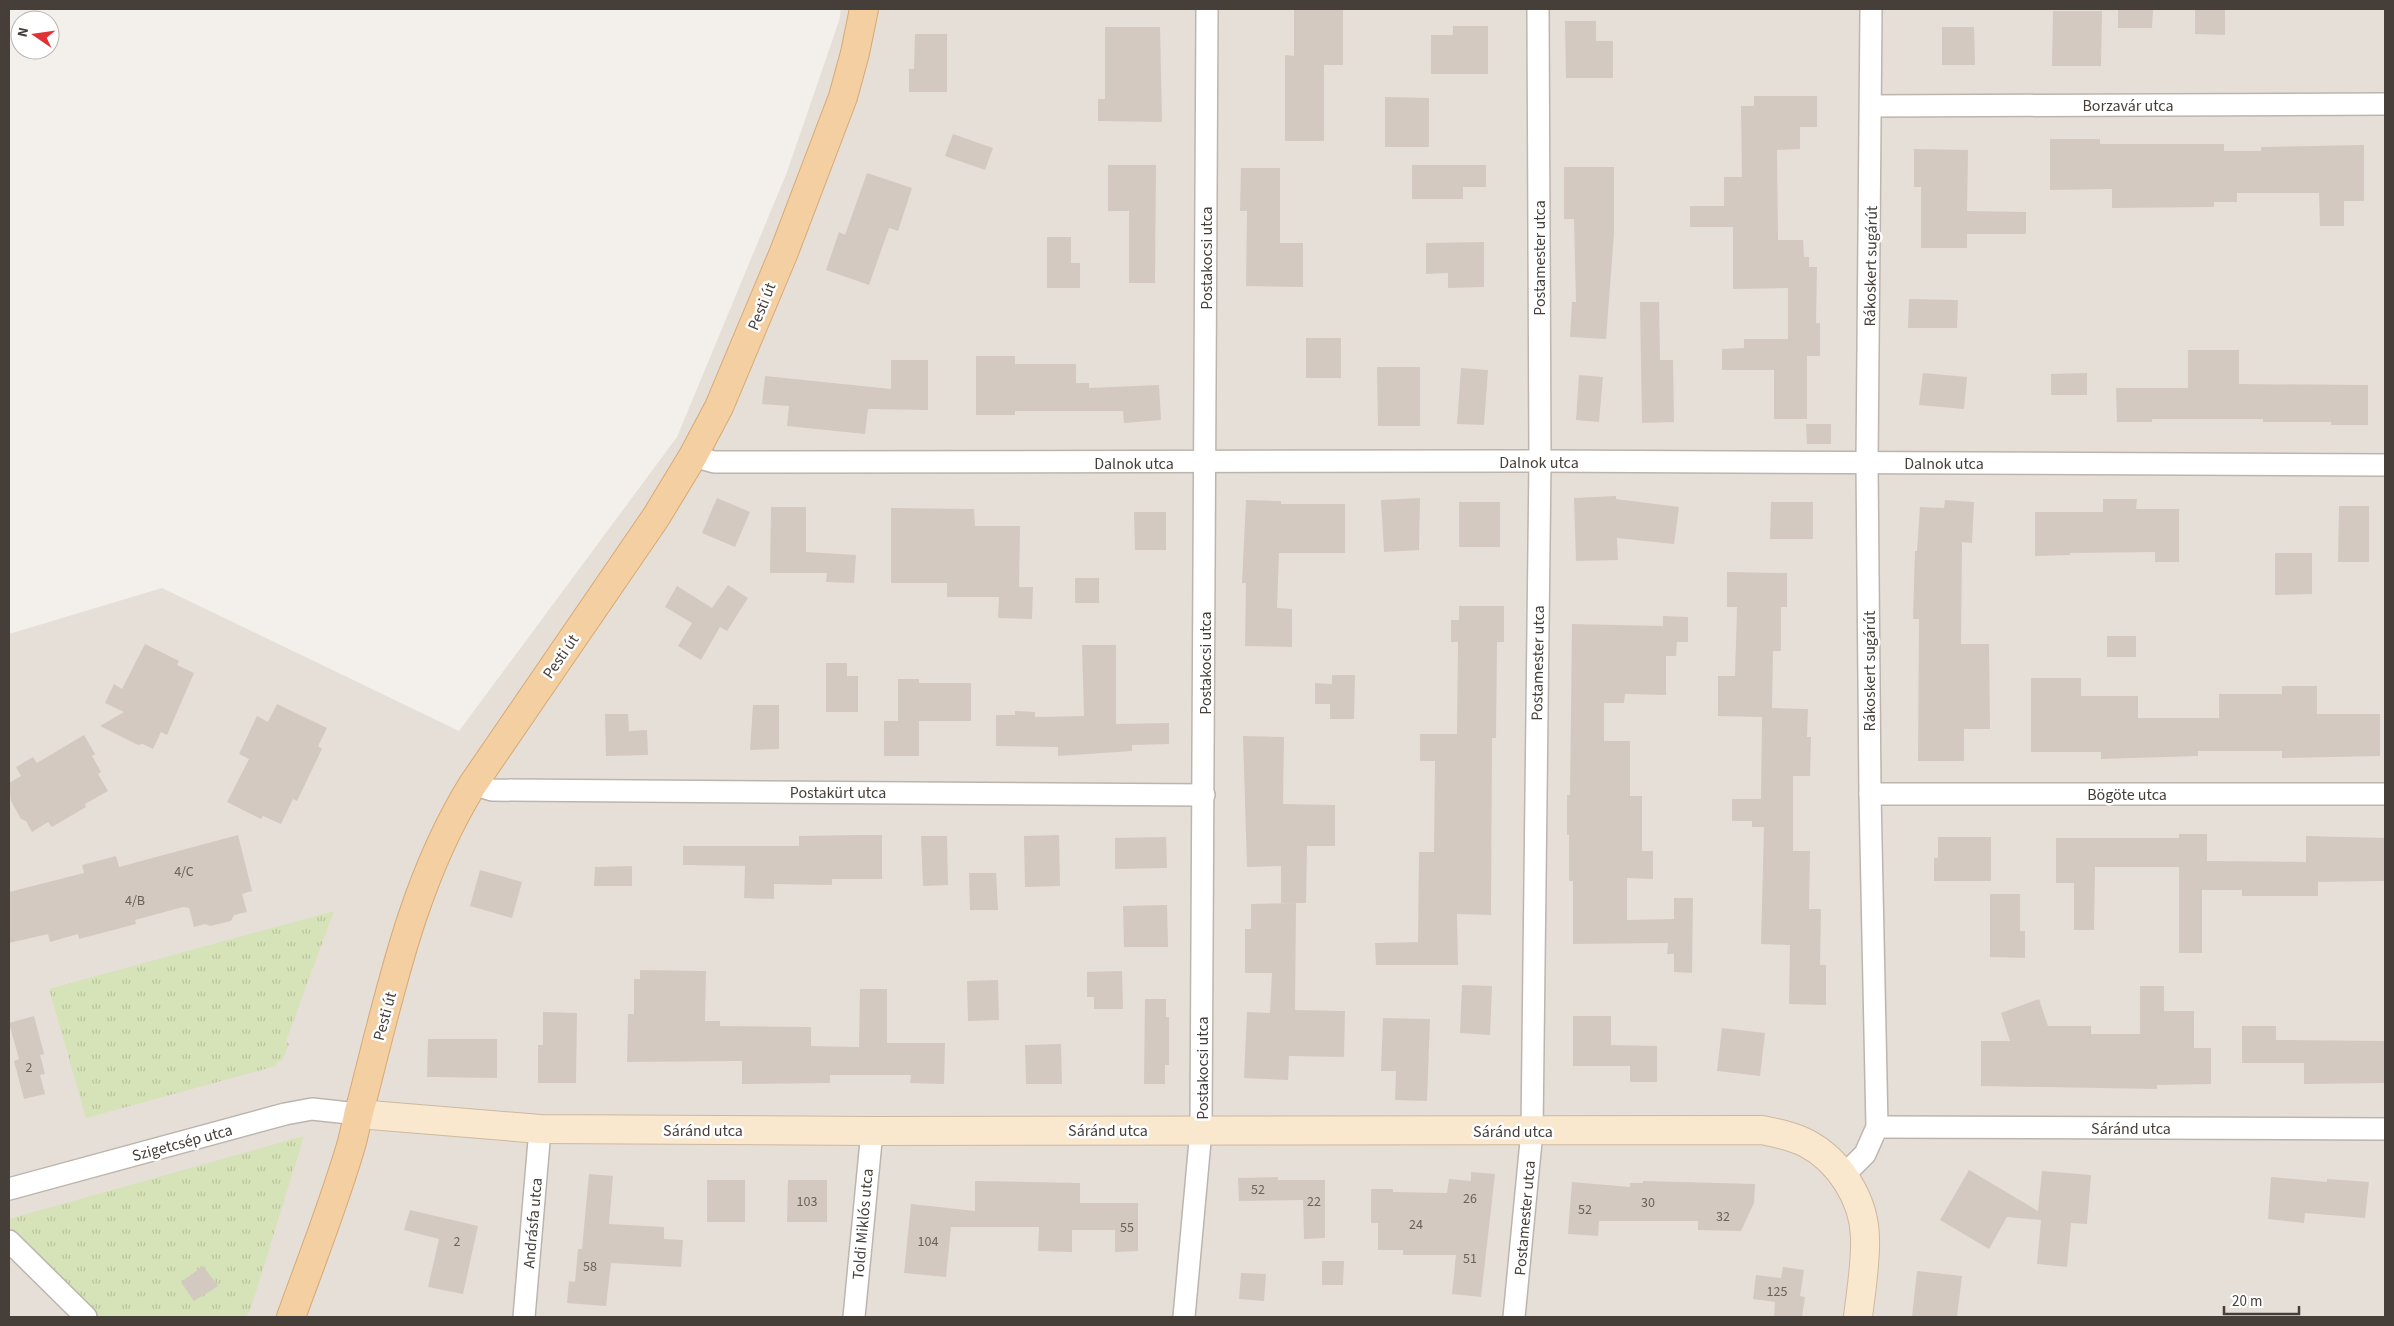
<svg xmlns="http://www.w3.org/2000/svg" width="2394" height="1326" font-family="'Source Sans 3',sans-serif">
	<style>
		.residential { fill: #e6dfd8 }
		.grass { fill: url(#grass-tufts) }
		.building { fill: #d3c9c0 }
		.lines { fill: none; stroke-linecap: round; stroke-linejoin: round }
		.street-casing { stroke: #bdb5ad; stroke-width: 24 }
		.secondary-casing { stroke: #cdb99e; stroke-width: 30 }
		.primary-casing { stroke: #d7a974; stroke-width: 30 }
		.street { stroke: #fff; stroke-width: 21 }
		.secondary { stroke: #f9e7ce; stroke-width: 28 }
		.primary { stroke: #f3cfa2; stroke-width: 28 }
		.labels { text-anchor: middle; stroke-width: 5; stroke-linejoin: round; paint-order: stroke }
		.number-label { font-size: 14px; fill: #69615b }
		.street-label { font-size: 16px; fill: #463e39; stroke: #fff }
	</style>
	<defs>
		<pattern id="grass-tufts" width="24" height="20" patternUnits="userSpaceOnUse" patternTransform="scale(1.25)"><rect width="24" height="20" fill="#d6e2b7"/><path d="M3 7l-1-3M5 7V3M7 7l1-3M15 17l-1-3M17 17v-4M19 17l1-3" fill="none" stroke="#b9c39e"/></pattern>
	</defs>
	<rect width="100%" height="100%" fill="#f3efea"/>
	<!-- residential -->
	<path class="residential" d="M841,9H2385V1317H9V634L162,588L459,731L677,437L787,172L839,21Z"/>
	<!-- grass -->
	<g class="grass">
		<path d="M334,911L286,1041L289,1044L282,1061H278L276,1066L86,1118L49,989Z"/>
		<path d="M304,1136L251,1308L246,1317H101L9,1226V1219Z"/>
	</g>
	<!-- building -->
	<g class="building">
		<path d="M1294,9H1343V65H1324V141H1285V55L1294,56Z"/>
		<path d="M2118,9H2153L2152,28H2118Z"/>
		<path d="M2195,9H2225V35L2195,34Z"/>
		<path d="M2053,11H2102L2101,66H2052Z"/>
		<path d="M1565,21H1596V41H1613V78H1566Z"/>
		<path d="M1453,26H1488V74H1431V35H1453Z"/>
		<path d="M1105,27H1160L1162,122L1098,121V99H1105Z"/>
		<path d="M1942,27H1974L1975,65H1942Z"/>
		<path d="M915,34H947V92H909V69H914Z"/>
		<path d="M1754,96H1817V127H1800V149L1777,150L1778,240H1803L1804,257H1809V267H1817L1816,323H1820V356H1807V419H1774V370H1722V349L1744,348V339H1788V288L1733,289V227H1690V206H1724V177H1742L1741,106H1754Z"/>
		<path d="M1385,97L1429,98V147H1385Z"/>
		<path d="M953,134L993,148L985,170L945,156Z"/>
		<path d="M2050,139H2100V144H2224V151H2261V147L2364,145V201H2344V226H2320L2319,193H2237V202H2214V207L2112,208V189L2050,190Z"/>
		<path d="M1914,149L1968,150L1967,211L2026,212V234H1967V248H1921V187H1914Z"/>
		<path d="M1108,165H1156L1155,283H1129V211H1108Z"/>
		<path d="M1412,165H1486V187H1463V199H1412Z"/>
		<path d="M1564,167H1614V234L1606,339L1570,337L1572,302H1576L1574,219H1564Z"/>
		<path d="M1241,168H1280V243H1303V287L1246,286L1247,211H1240Z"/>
		<path d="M867,173L912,188L898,231L889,228L869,285L826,270L839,232L845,235Z"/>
		<path d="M1047,237H1071V263H1080V288H1047Z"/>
		<path d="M1484,242V287L1448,288V273L1426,274V243Z"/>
		<path d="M1909,299L1958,300L1957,328H1908Z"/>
		<path d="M1640,302H1659L1660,360H1673L1674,422L1642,423Z"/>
		<rect x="1306" y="338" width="35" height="40"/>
		<path d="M2188,350H2239V384L2368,385V425H2331V422H2263V419H2152V422H2117L2116,388H2188Z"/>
		<path d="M976,356H1015V364H1076V383H1089V388L1159,385L1161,420L1124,423L1123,411H1015V415H976Z"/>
		<path d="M891,360H928V410L868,409L865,434L787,426L789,406L762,404L765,376L891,389Z"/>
		<path d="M1377,367H1420V426H1378Z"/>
		<path d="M1461,368L1488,370L1484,425L1457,424Z"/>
		<path d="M1923,373L1967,377L1964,409L1919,405Z"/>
		<path d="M2087,373V395H2051V374Z"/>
		<path d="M1579,375L1603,377L1599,422L1576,420Z"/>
		<path d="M1806,424H1831V444H1807Z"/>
		<path d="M1616,496V499L1679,507L1674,544L1617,538L1618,560L1576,561L1574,498Z"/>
		<path d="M717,498L750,512L735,547L702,533Z"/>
		<path d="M1420,498L1419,550L1384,552L1381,500Z"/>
		<path d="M2103,499H2137L2136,509H2179V562H2155V552L2070,553V555L2035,556V512H2103Z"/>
		<path d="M1246,500L1281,501V504H1345V553H1279L1277,608L1292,609V647L1245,646L1246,583H1242Z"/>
		<path d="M1945,500L1974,502L1972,543L1962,542L1961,644H1989L1990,729H1964V761H1918L1919,619H1913L1915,551H1917L1920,507L1944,508Z"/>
		<rect x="1459" y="502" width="41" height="45"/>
		<path d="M1771,502H1813V539H1770Z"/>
		<path d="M2339,506H2369V562H2338Z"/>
		<path d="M771,507H806V552L856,555L854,583L826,582L827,573H770Z"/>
		<path d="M891,508L974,509L975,526H1020L1019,587H1033L1032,619L998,618L999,597H947V583H891Z"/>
		<path d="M1134,512H1166V550H1135Z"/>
		<path d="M2275,553H2312V594L2275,595Z"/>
		<path d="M1727,572L1787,573V607H1781V651H1773L1772,708L1808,709L1807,737H1811L1810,776H1793V851H1810L1809,909H1821L1820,965H1826V1005L1789,1004L1790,945L1761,944L1764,827H1752V821H1732V799H1761L1762,717L1718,716V676H1735L1737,607H1727Z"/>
		<rect x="1075" y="578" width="24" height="25"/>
		<path d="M728,585L748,598L727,631L720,627L701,660L678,646L692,623L665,607L677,586L712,608Z"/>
		<path d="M1459,606H1504V642H1497L1496,738H1492L1491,915L1457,914L1458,965H1376L1375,943L1418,942L1419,852H1434L1435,761H1420V734H1457L1458,642H1451V620H1459Z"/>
		<path d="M1663,616L1688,617V642H1677L1676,656H1666V695L1625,694L1624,703H1604V741H1630V796H1642V851H1653V879L1627,878V920L1674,919V898H1693L1692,973L1674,972V954H1667L1668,943L1573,944V881H1569V835H1567V795H1570L1572,624L1663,626Z"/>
		<rect x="2107" y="636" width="29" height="21"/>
		<path d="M145,644L179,661L177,665L194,673L167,735L161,732L153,749L143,744L138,745L100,726L124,712L105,703L114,684L122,689Z"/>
		<path d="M1082,645H1116V724L1169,723V744L1132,745V751L1058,756V747L996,746V715H1015V711L1035,712V717L1084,716Z"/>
		<path d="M826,663H847V676H858V712H826Z"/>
		<path d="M1332,675H1355L1354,719H1330V704H1315V683L1332,684Z"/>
		<path d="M2031,678H2081V696H2138V718H2219V694H2282V686H2317V714H2380V756L2282,758V751H2198V756L2101,759V752H2031Z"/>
		<path d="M898,679H919V683H971V721H919V756H884V721H898Z"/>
		<path d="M277,704L327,728L318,746L322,749L297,801L293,799L281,824L263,816L261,819L227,802L249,759L239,754L257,716L268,722Z"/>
		<path d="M753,705H779V749L750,750Z"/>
		<path d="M605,714H628L629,731L647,730L648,755L606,756Z"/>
		<path d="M84,735L95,754L92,756L101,772L98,774L108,791L85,804L86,807L52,827L48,822L32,832L26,821L21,819L11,801L9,783L21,776L16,767L33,757L37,763Z"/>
		<path d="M1243,736L1284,737L1283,804L1335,805V846H1307L1306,903H1296L1295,1010L1345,1011L1344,1057L1289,1056L1288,1080L1244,1078L1247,1012L1270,1013L1272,973H1245V929H1251V904L1296,903H1281V866L1247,867Z"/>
		<path d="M2179,834H2207V861L2306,862V836L2385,838V881L2318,882V896H2242V890H2202V953H2179V867H2095L2094,930H2074V883H2056V838H2179Z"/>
		<path d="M238,835L252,891L242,894L247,912L234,915L231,921L210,926L205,924L194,927L189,908L183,907L135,920L136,924L79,939L78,934L50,942L48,934L9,943V892L84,873L82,865L116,856L119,867Z"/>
		<path d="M858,835H882V879H832V885L774,884V899L744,898L745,866L683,865V846H799V836Z"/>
		<path d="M1059,835L1060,886L1025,887L1024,836Z"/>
		<path d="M921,836H947L948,885L923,886Z"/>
		<path d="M1166,837L1167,868L1115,869V838Z"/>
		<path d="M1938,837H1991V881H1934V858H1938Z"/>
		<path d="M632,866V886H594L595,867Z"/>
		<path d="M480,870L522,882L512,918L470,906Z"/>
		<path d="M969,873H996L998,910H970Z"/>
		<path d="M1990,894H2020V931H2025V958L1990,957Z"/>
		<path d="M1167,905L1168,947H1124L1123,906Z"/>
		<path d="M640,970L706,971L705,1021H720V1026L811,1027V1046L859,1047L860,989H887V1043H945L944,1084L910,1083L911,1075H830V1083L742,1084V1061L627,1062L628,1014H634V979H640Z"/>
		<path d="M1122,971L1123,1009H1094V997H1087V972Z"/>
		<path d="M998,980L999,1020L968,1021L967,981Z"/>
		<path d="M1462,985L1492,986L1490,1035L1460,1033Z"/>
		<path d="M2140,986H2164V1011H2194V1048H2211V1084L2157,1085V1089L1981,1086V1041H2010L2001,1013L2039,999L2048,1026H2091V1034H2140Z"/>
		<path d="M1145,999H1166V1017H1169V1065H1165V1084H1144Z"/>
		<path d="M543,1012L577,1013L576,1083H538V1045H543Z"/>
		<path d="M34,1016L44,1054L40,1055L45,1074L40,1075L45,1094L24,1099L14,1061L19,1059L9,1023Z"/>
		<path d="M1573,1016H1611V1045L1657,1046V1082H1630V1066H1573Z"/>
		<path d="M1383,1018L1430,1019L1427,1101L1395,1100L1396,1071H1381Z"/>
		<path d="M2242,1026H2276V1040L2385,1041V1083L2304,1084V1063H2242Z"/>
		<path d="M1722,1028L1765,1033L1760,1076L1717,1071Z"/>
		<path d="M428,1039H497V1078L427,1077Z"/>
		<path d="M1061,1044L1062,1084H1026L1025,1045Z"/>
		<path d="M1969,1170L2038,1211L2042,1171L2091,1175L2087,1224L2071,1223L2067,1267L2037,1264L2041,1220L2007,1217L1989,1249L1940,1220Z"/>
		<path d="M1471,1172L1495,1174L1481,1297L1452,1294L1456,1255H1403V1250H1378V1223H1371V1189H1393V1192L1447,1193L1449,1179L1471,1181Z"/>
		<path d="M589,1174L613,1176L609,1224L664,1227V1239L683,1240L681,1267L611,1263L606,1306L567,1303L569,1281L575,1282L578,1249H582Z"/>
		<path d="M1278,1177V1180H1325V1238L1304,1239L1303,1200L1239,1201L1238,1178Z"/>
		<path d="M2271,1177L2327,1182V1179L2369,1182L2365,1218L2305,1213L2304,1223L2268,1219Z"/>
		<rect x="707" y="1180" width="38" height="42"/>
		<path d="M788,1180H827V1222H787Z"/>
		<path d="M975,1181L1080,1183V1203H1138V1251L1115,1252V1230H1072V1252L1038,1251L1039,1227H951L946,1277L904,1273L911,1204L975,1211Z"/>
		<path d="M1643,1181L1755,1184L1754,1203L1741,1231L1698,1230V1221H1599L1598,1236L1568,1234L1572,1182L1630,1187V1183H1643Z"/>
		<path d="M410,1210L478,1226L463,1294L428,1287L439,1239L404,1230Z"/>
		<path d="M1322,1261H1344L1343,1285H1322Z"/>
		<path d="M203,1266L218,1286L194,1301L181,1282Z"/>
		<path d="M1783,1267L1804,1270L1800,1296L1805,1297L1802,1317H1774L1775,1302L1753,1299L1756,1275L1781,1278Z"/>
		<path d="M1917,1271L1962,1276L1957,1317H1912Z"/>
		<path d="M1241,1273L1266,1274L1264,1301L1239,1299Z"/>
	</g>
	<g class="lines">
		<defs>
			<g id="street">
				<path d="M1872,106L2385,104"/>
				<path d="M693,456L714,462L1540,461L2385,465"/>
				<path d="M473,784L492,790L1204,795"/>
				<path d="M1870,794H2385"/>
				<path d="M1877,1127L2385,1129"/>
				<path d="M1843,1176L1865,1154L1877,1127L1870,794L1867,463L1871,9"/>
				<path d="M9,1189L285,1114L312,1109L358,1114"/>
				<path d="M9,1241L86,1317"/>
				<path d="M524,1317L540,1129"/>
				<path d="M854,1317L872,1131"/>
				<path d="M1184,1317L1201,1130L1207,9"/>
				<path d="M1514,1317L1532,1131L1540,461L1538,9"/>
			</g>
			<path id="secondary" d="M358,1114L540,1129L872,1131L1762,1130C1777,1133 1792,1136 1806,1143C1839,1160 1864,1199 1865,1237C1866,1263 1861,1291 1858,1317"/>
			<path id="primary" d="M291,1317C311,1262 333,1206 350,1149C355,1133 357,1117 362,1101C390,993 413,880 473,784L656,517L693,456L719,407L784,252L843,97L855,53L864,9"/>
		</defs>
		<!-- street casing -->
		<use href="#street" class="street-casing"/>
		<!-- secondary casing -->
		<use href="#secondary" class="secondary-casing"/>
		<!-- primary casing -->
		<use href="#primary" class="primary-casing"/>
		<!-- street -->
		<use href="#street" class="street"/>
		<!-- secondary -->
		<use href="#secondary" class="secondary"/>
		<!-- primary -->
		<use href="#primary" class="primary"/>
	</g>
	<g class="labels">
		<!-- number labels -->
		<g class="number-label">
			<text x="184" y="876">4/C</text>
			<text x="135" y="905">4/B</text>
			<text x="29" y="1072">2</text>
			<text x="1258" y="1194">52</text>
			<text x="1470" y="1203">26</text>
			<text x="807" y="1206">103</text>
			<text x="1314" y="1206">22</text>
			<text x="1648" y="1207">30</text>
			<text x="1585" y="1214">52</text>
			<text x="1723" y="1221">32</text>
			<text x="1416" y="1229">24</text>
			<text x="1127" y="1232">55</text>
			<text x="457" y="1246">2</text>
			<text x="928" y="1246">104</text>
			<text x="1470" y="1263">51</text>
			<text x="590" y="1271">58</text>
			<text x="1777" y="1296">125</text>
		</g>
		<!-- street labels -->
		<g class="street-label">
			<text x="2128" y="111">Borzavár utca</text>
			<text transform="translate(1206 258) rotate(-90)" y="6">Postakocsi utca</text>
			<text transform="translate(1539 258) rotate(-90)" y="6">Postamester utca</text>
			<text transform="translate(1870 266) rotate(-89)" y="6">Rákoskert sugárút</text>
			<text transform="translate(761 306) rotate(-68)" y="6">Pesti út</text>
			<text x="1539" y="468">Dalnok utca</text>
			<text x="1134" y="469">Dalnok utca</text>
			<text x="1944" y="469">Dalnok utca</text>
			<text transform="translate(560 656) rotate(-55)" y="6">Pesti út</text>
			<text transform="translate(1205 663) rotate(-90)" y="6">Postakocsi utca</text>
			<text transform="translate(1537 663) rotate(-89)" y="6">Postamester utca</text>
			<text transform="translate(1869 671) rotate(-90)" y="6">Rákoskert sugárút</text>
			<text x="838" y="798">Postakürt utca</text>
			<text x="2127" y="800">Bögöte utca</text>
			<text transform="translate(384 1016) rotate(-75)" y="6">Pesti út</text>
			<text transform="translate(1202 1068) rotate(-90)" y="6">Postakocsi utca</text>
			<text x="2131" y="1134">Sáránd utca</text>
			<text x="703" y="1136">Sáránd utca</text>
			<text x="1108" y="1136">Sáránd utca</text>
			<text x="1513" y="1137">Sáránd utca</text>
			<text transform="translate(182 1142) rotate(-15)" y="6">Szigetcsép utca</text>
			<text transform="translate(1524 1218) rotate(-85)" y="6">Postamester utca</text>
			<text transform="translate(532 1223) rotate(-85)" y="6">Andrásfa utca</text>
			<text transform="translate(862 1224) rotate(-85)" y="6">Toldi Miklós utca</text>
		</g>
	</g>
	<!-- border -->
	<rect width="2394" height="1326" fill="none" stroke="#463e39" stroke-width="20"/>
	<!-- north arrow -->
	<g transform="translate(35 35) rotate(283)"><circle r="24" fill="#ffffff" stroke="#b5b2b0"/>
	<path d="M0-4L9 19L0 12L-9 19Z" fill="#e23133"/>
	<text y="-8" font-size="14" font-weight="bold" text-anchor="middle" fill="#463e39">N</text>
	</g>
	<!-- scale -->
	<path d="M2224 1306v8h75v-8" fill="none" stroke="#463e39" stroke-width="2.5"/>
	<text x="2232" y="1306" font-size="15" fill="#463e39" stroke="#ffffff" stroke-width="4" paint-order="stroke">20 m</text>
</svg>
